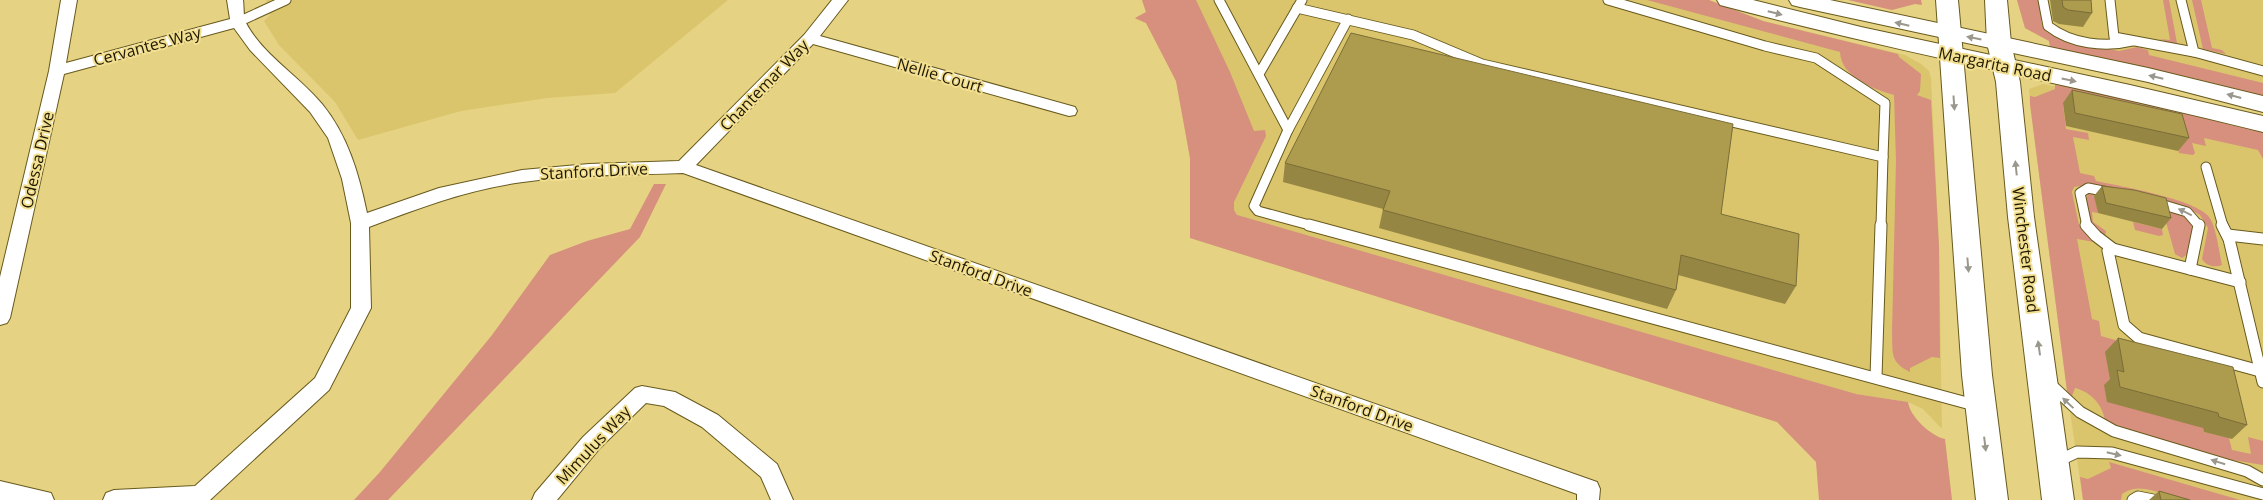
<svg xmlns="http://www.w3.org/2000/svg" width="2263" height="500" font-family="'Open Sans',sans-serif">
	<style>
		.built { fill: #dac56d }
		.green { fill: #d6907d }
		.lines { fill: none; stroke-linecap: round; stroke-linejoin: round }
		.service-far1-casing { stroke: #685a1d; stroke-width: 11 }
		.service-casing { stroke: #685a1d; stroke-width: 13 }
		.minor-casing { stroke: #685a1d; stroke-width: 2 }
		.secondary-casing { stroke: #685a1d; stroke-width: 2 }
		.primary-casing { stroke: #685a1d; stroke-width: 2 }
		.service-far1 { stroke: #fff; stroke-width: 9 }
		.service { stroke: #fff; stroke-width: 11 }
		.minor { fill: #fff; fill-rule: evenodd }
		.secondary { fill: #fff; fill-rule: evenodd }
		.primary { fill: #fff; fill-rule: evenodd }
		.wall { fill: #968643 }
		.building { fill: #ae9c4e; stroke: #7a6d37 }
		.oneway { fill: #9a978d }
		.labels { text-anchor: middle; stroke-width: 4; stroke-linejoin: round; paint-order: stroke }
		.street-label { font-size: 16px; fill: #1e1801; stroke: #f2df90 }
	</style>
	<rect width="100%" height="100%" fill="#e5d283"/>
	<!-- built -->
	<g class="built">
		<path d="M266,0H728L615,93L547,98L461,111L358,140L335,102L279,45L264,21L270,15Z"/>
		<path d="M1142,0H1709L1763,21L1905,55L1921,64L1929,71L1931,78L1939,246L1942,429L1923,409L1908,402L1856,394L1777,422L1190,238V158L1176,81L1146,23L1135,19L1146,12Z"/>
		<path d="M2017,0H2263V96L2197,79L2050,47L2049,41L2025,28Z"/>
		<path d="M2043,84L2263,132V500H2083L2067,391L2030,104L2029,89Z"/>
	</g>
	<!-- green -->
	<g class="green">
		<path d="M1142,0H1196L1230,72L1254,131L1265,130L1266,136L1234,202V210L1237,215L1856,394L1908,402C1910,417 1931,436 1945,439L1952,500H1819L1816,462L1777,422L1190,238V158L1176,81L1146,23L1135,18L1146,12Z"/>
		<path d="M1647,0H1709L1763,21L1898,54L1899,57L1921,74L1920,91L1917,95L1931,100L1939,246L1940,358L1932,357L1910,368V372C1889,362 1893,352 1892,332L1896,162L1894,95C1873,89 1841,77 1840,52Z"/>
		<path d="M1848,0H1921L1922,5L1915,4L1892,10Z"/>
		<path d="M2017,0H2039L2042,26L2047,32L2062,39L2119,51L2137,47L2148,50L2149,55L2263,83V96L2197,79L2050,47L2049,41L2025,28Z"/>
		<path d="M2163,0H2169L2177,43L2174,44L2159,39L2170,40Z"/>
		<path d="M2192,0H2201L2212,48L2222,50L2226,54L2203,49Z"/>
		<path d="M2055,85L2078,87L2263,132V159L2258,150L2204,138L2206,146L2192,143L2195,153L2193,155L2179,153L2175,138L2063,104L2066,129L2088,133L2089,140L2073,137L2080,173L2094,176L2096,181C2119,186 2203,200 2211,220C2217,233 2219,251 2222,265C2215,268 2206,266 2202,259L2208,228L2200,215L2191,210L2086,185L2074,187L2072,192L2079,225L2094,242L2077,239L2092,319L2099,321L2101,336L2115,340L2118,349L2203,428L2204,432L2229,438L2232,450L2251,454L2248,437L2263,441V465L2232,460L2114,426L2105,421C2103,405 2091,392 2075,388L2072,396L2067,391L2030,104V96L2035,97L2055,89Z"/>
		<path d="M654,184H666L640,237L388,500H354L380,472L492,335L550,255L587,241L630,229Z"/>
		<path d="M2089,193H2094L2098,213L2092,212L2093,222L2106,231L2105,238L2091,228L2086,198Z"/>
		<path d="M2162,208C2175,211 2185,214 2193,224L2188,254L2182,258L2175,254Z"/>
		<path d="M2133,222L2162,229L2163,235L2159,236L2135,230Z"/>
		<path d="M2109,462L2240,500C2223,500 2203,500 2185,500C2164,497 2142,480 2122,494L2121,500H2083L2080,477L2088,479L2111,468Z"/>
	</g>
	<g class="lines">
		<defs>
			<g id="service-far1">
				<path d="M1219,0L1288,130L1254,206L1258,211L1313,226"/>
				<path d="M1608,0L1765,46L1816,58L1885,103L1883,157"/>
				<path d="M2043,0L2048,26C2071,44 2105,48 2133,41"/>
				<path d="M2110,0L2114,37L2194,52"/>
				<path d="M2181,0L2194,52L2263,71"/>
				<path d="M1297,8L1413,35L1482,64L1883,157L1881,226"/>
				<path d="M238,22L286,0"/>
				<path d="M1259,74L1302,0"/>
				<path d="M1288,130L1348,19"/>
				<path d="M2206,167L2223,226"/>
				<path d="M2154,202L2187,212L2199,226"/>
				<path d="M2087,226L2080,193L2088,188L2113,193"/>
			</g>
			<g id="service">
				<path d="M1309,225L1978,406"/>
				<path d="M2086,225L2096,236L2113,249"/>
				<path d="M2222,225L2229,239L2263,382"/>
				<path d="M2228,235L2263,239"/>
				<path d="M2190,269L2199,225"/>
				<path d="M2240,282L2113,249L2108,251L2124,325L2139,338L2260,371"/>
				<path d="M1876,377L1881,225"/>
				<path d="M2051,385L2080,412L2114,431L2247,471L2263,480"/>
				<path d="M2058,461L2077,452L2112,453L2263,494"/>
				<path d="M2133,500L2138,497L2153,500"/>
			</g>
			<g id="minor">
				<path d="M61,0H77L66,63L230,19L227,0H243C244,7 243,17 246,23C262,54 300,77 322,104C348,136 359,174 367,213L439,188L522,170L589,164L679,161L804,35L832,0H848L820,36L1075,107L1077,111L1075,115L1069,116L813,44L696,165L1597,482L1600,489L1599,500H1577V494L683,173C630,175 576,174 523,182C469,189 419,208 369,227L371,308L329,390L210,500H103L106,493L114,490L195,486L315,378L351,308V223L342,179L328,138L310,112L250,50L234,28L64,74L10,318L7,323L0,325V277L49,71Z"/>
				<path d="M642,386L675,392L718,415L777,464L793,500H771L761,477L702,427L664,406L646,403L599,449L557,500H532L535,493L583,437L635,388Z"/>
				<path d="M0,481L51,493L54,500H0Z"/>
			</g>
			<g id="secondary">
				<path d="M1717,0H1753L1861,27L2130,85L2263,116V132C2083,87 1900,53 1720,5Z"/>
				<path d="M1789,0H1830L2148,68L2263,96V112L2148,82L1800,7L1792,5Z"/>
			</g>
			<g id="primary">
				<path d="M1936,0H1958L1992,375L2008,500H1976L1962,375Z"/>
				<path d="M1985,0H2007L2011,43L2020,82L2034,217L2074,500H2042L2008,217L1996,82L1987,43Z"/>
			</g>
		</defs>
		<!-- service-far1 casing -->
		<use href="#service-far1" class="service-far1-casing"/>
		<!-- service casing -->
		<use href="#service" class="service-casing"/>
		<!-- minor casing -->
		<use href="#minor" class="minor-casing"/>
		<!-- secondary casing -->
		<use href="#secondary" class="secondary-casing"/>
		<!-- primary casing -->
		<use href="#primary" class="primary-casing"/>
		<!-- service-far1 -->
		<use href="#service-far1" class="service-far1"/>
		<!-- service -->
		<use href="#service" class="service"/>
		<!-- minor -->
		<use href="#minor" class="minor"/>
		<!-- secondary -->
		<use href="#secondary" class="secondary"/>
		<!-- primary -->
		<use href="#primary" class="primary"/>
	</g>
	<!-- wall -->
	<g class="wall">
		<path d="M2050,0H2091L2092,13L2083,27L2059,24L2053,21Z"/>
		<path d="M2072,90L2189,138L2178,151L2066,126L2063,103Z"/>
		<path d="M1285,163L1721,214L1796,286L1785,304L1678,275L1676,290L1667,309L1379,228L1383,209L1283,182Z"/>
		<path d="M2102,186L2171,218L2162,229L2098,213L2094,196Z"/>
		<path d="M2118,338L2247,425L2232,439L2204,432L2203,428L2107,402L2104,385L2110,379L2105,352Z"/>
		<path d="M2159,491L2190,500H2149Z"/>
	</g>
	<!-- building -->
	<g class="building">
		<path d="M2062,0H2091L2092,13L2068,10L2063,7Z"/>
		<path d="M1351,33L1733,124L1721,214L1799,234L1796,286L1681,255L1676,290L1383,210L1390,191L1285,163Z"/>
		<path d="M2072,90L2182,114L2189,138L2075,113Z"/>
		<path d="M2102,186L2134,190L2166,198L2171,218L2106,203Z"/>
		<path d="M2118,338L2233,367L2247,425L2219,417L2218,413L2120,387L2117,370L2124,372Z"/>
		<path d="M2159,491L2190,500H2161Z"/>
	</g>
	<!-- one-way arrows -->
	<defs><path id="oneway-solid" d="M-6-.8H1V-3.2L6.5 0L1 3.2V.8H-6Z" transform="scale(1.25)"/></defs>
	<g class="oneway">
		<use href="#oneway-solid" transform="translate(1775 13) rotate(14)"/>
		<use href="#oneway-solid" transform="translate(1902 24) rotate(-167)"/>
		<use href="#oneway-solid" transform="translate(1974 38) rotate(-169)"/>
		<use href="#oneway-solid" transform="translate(2156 77) rotate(-167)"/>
		<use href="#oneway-solid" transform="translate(2069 80) rotate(12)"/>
		<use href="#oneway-solid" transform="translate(2234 96) rotate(-165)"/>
		<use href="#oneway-solid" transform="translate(1954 103) rotate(86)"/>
		<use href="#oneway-solid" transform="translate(2016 168) rotate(-96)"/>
		<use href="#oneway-solid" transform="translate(2185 212) rotate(-154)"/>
		<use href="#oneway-solid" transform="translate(1968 265) rotate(85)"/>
		<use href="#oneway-solid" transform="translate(2039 348) rotate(-98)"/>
		<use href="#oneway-solid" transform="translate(2068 403) rotate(-137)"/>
		<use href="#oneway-solid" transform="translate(1985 444) rotate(83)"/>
		<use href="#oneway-solid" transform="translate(2114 454) rotate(13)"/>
		<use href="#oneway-solid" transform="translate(2218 462) rotate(-163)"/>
	</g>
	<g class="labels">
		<!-- street labels -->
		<g class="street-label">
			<text transform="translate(147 46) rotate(-15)" y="6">Cervantes Way</text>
			<text transform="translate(1995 64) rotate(12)" y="6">Margarita Road</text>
			<text transform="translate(940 75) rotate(16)" y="6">Nellie Court</text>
			<text transform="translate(764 85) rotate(-46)" y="6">Chantemar Way</text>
			<text transform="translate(37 160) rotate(-77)" y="6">Odessa Drive</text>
			<text transform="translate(594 171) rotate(-3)" y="6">Stanford Drive</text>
			<text transform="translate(2026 250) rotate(83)" y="6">Winchester Road</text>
			<text transform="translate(981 273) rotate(20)" y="6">Stanford Drive</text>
			<text transform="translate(1362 408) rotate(20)" y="6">Stanford Drive</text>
			<text transform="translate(593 445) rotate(-47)" y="6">Mimulus Way</text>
		</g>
	</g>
</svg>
